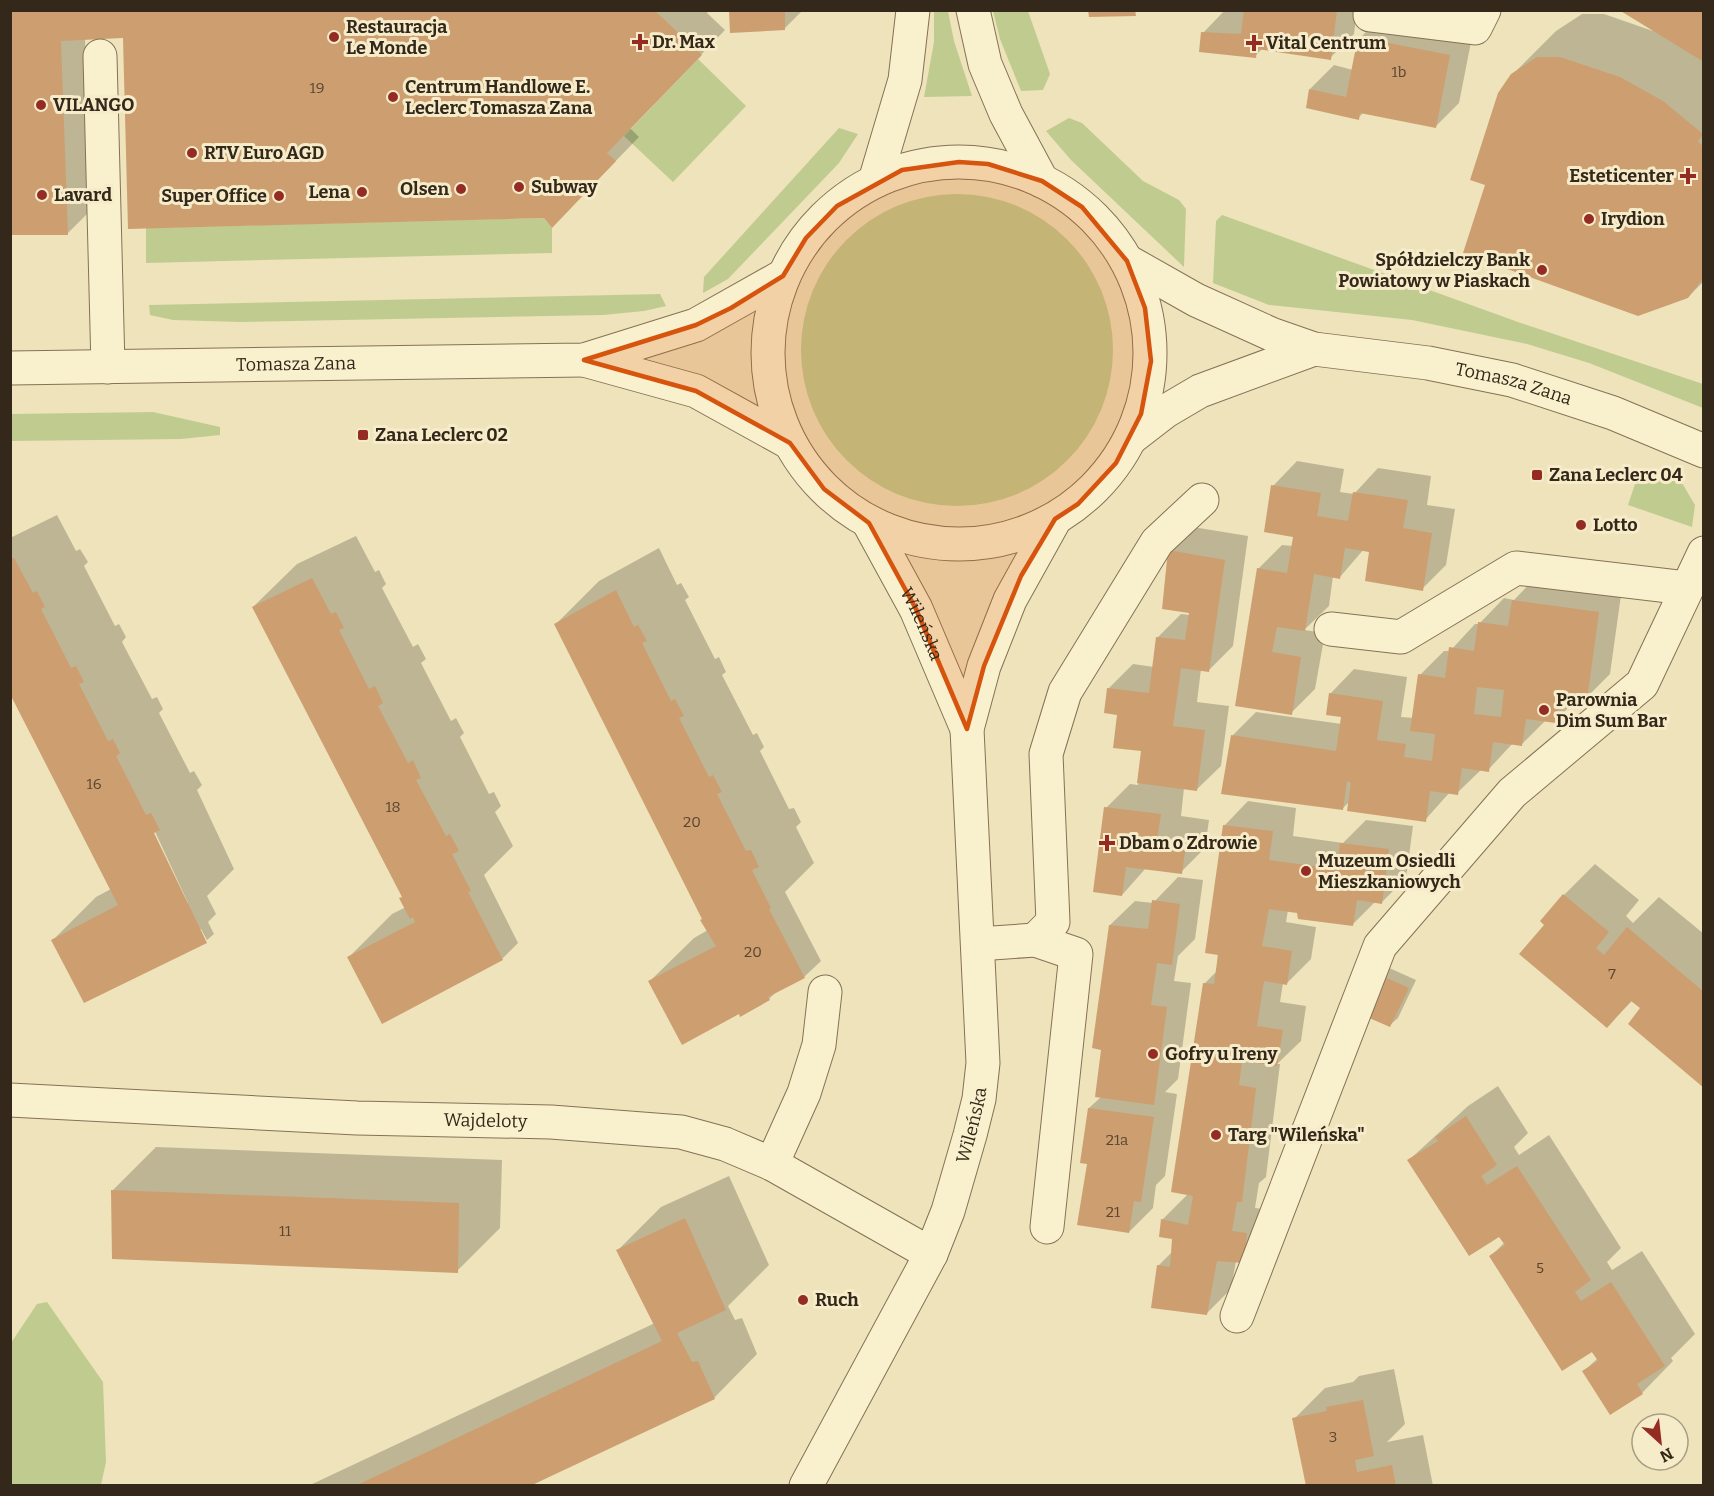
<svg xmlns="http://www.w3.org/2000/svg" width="1714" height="1496" font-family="Bitter,serif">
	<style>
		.green { fill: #c0cc8f }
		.shadow { fill: #0003; fill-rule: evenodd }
		.building { fill: #cd9e70; fill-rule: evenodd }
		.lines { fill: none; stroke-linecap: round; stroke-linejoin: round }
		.minor-casing { stroke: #857255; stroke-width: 35 }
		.minor { stroke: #f9f0ce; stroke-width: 33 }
		.marked { fill: #d6540d; fill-opacity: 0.2; stroke: #d6540d; stroke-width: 4.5; stroke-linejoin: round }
		.poi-dot { fill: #952c24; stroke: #f6ecca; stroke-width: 2 }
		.labels { text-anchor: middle; stroke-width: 6; stroke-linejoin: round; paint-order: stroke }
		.number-label { font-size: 15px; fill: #5a4630 }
		.poi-label { font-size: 18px; font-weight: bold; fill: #34281a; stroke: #f6ecca; text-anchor: start }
		.street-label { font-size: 18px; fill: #34281a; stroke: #f6ecca }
	</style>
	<rect width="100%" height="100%" fill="#eee3bb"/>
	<!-- green -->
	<g class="green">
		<path d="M934,11H948L954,41L972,96L924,97L934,42Z"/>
		<path d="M993,11H1028L1050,74L1043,90L1021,91L1000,39Z"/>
		<path d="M698,59L746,106L673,182L624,136Z"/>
		<path d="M1069,118L1082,123L1143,181L1179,200L1186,209L1184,267L1071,160L1046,131Z"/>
		<path d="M839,128L858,134L839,163L728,279L703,293L704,277Z"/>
		<circle cx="957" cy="350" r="156"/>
		<path d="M1222,215L1518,322L1703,384V408L1589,363L1527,344L1412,320L1269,305L1213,283L1216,221Z"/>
		<path d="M544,218L552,228V253L146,263V228Z"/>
		<path d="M660,294L666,306L644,311L603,315L240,322L173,320L150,315L149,305Z"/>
		<path d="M153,412L220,427V435L181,439L11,441V414Z"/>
		<path d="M1639,472L1682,483L1695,505L1692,527L1628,505Z"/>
		<path d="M47,1302L103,1382L106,1462L101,1485H11V1343L37,1304Z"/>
	</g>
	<!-- shadow -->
	<g class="shadow">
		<path d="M10,10H709L707,13L725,30L630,128L639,137L576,202L544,216L124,37L85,39L92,209L68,233Z"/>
		<path d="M731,10H803L785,28Z"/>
		<path d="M1225,10H1357L1354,34L1330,58L1263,48L1255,56L1203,33Z"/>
		<path d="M1704,10V281L1688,297L1487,184L1512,75L1556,31L1582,14H1604L1653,31Z"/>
		<path d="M1384,14L1473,32L1459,103L1435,127L1364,112L1358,118L1310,89L1334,65L1353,70L1360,38Z"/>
		<path d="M1297,461L1344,469L1340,492L1354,494L1378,468L1431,476L1427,505L1455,509L1446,565L1422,589L1371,550L1364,549L1340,577L1333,576L1329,606L1304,630L1325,633L1315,689L1291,713L1236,705L1258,569L1282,545L1293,546L1295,536L1273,486Z"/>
		<path d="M57,515L76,551L80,549L88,562L84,566L115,626L119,624L126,637L122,642L152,699L157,697L163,709L159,713L190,773L194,771L202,785L197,790L234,869L207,896L216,914L208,922L214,934L207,940L201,929L53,940L96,897L111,889L10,691V538ZM152,825L188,903L186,905L149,827Z"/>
		<path d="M1193,527L1248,536L1233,646L1209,670L1201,669L1197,702L1229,706L1221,766L1196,790L1184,788L1181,816L1209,820L1205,848L1181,872L1146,868L1122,895L1106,808L1130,784L1138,785L1143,750L1119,714L1109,688L1133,664L1154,667L1157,638L1181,614L1190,615L1169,551Z"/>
		<path d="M356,536L375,572L379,570L386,584L382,588L413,647L418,644L426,659L421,663L451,721L456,718L464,733L460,737L489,794L494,792L501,806L495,812L513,846L484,875L518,943L502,959L349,957L392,914L406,907L403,896L253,607L297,564Z"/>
		<path d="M659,548L677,585L681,583L689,597L685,600L715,659L719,657L726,672L722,675L753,735L757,733L764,747L760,751L789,809L794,808L801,822L796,827L814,863L785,892L821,961L804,977L777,991L769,999L650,981L694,938L708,930L556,624L599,581Z"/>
		<path d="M1537,576L1622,588L1610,674L1586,698L1579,697L1555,721L1546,720L1522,744L1513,743L1488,770L1482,769L1457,793L1450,792L1425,820L1350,801L1342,809L1232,736L1256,712L1342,724L1343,716L1330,694L1354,669L1407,677L1401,717L1414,718L1420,675L1444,651H1450L1475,624H1479L1504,598L1514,600Z"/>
		<path d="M1248,801L1296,808L1293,836L1343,843L1366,820L1413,826L1406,878L1382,902L1376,901L1353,924L1288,910L1286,922L1316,927L1311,959L1287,983H1283L1280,1002L1306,1006L1301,1041L1277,1064H1280L1266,1177L1259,1183L1255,1208L1271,1210L1268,1237L1236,1261L1231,1289L1207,1313L1158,1266L1173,1251L1174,1238L1162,1220L1188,1194L1205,983L1217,971L1224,826Z"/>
		<path d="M1595,864L1639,900L1626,916L1633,923L1659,897L1704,934V1086L1642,1008L1633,1000L1607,1026L1546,925L1564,895Z"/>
		<path d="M1178,877L1203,880L1195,939L1178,956L1174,981L1191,983L1178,1079L1165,1092L1177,1094L1165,1176L1156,1185L1153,1208L1129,1232L1089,1163V1108L1101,1097L1110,925L1135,901L1153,903Z"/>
		<path d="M1387,967L1416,980L1398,1018L1390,1025L1362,1013Z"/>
		<path d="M1498,1086L1528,1133L1514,1147L1519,1155L1549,1135L1621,1248L1607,1262L1612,1270L1642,1251L1695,1334L1671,1358L1673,1361L1642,1393L1584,1371L1598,1358L1491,1256L1505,1242L1499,1235L1409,1160L1468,1106Z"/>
		<path d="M156,1147L502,1160L500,1228L457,1271L113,1190Z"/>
		<path d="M729,1176L769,1265L728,1306L735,1320L742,1318L757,1354L714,1398L527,1486H308L655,1323L618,1250L661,1207Z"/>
		<path d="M1394,1369L1405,1424L1387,1442L1423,1435L1433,1486H1308L1294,1419L1325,1388L1353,1382L1359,1376Z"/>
	</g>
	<!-- building -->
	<g class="building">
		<path d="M10,10H654L702,55L607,153L616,161L552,228L544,218L128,229L123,38L61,41L68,235H10Z"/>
		<path d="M729,10H785V30L730,33Z"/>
		<path d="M1088,10H1135L1136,16L1089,17Z"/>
		<path d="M1244,10H1337L1331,60L1257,49L1256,58L1199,52L1201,32L1241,34Z"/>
		<path d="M1619,10H1704V62Z"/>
		<path d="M1358,37L1450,55L1436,128L1360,113L1359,120L1306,108L1309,89L1346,97Z"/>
		<path d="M1537,57H1560L1620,77L1663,101L1703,134L1698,141L1704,148V277L1688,298L1638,316L1463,253L1485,185L1470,180L1498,93L1511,74Z"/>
		<path d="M1271,485L1321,493L1317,516L1348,521L1353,492L1408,500L1403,528L1432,533L1423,591L1365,581L1369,552L1345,548L1340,579L1314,574L1305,631L1277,627L1272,652L1301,657L1292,715L1235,706L1257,568L1287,573L1293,537L1264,532Z"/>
		<path d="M1168,550L1225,560L1209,672L1181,668L1173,726L1205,730L1197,791L1137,783L1141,751L1113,748L1117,715L1104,713L1107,688L1149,693L1156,637L1185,640L1189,613L1162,609Z"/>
		<path d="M14,558L33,593L37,591L45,607L41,609L71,668L76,666L84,682L79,684L108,741L113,739L120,753L116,756L146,815L151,813L160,830L154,833L207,943L84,1003L51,940L118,905L10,694V559Z"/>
		<path d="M312,578L331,614L336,612L344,628L339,630L369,689L375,686L383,703L378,706L408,763L413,760L421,778L416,780L446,836L450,834L459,851L452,854L471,891L468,892L503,960L382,1024L347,957L415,922L413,917L410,919L399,898L402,897L252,607Z"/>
		<path d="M616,590L634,627L638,625L647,641L642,643L671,701L675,699L684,716L679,718L709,777L713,775L722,792L717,794L746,851L751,850L759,867L752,870L771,908L769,909L805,978L768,997L770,1000L740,1017L739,1014L682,1045L648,981L716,946L700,920L702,919L554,624Z"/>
		<path d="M1512,600L1599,612L1587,700L1560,696L1556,723L1526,719L1522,746L1493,742L1489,772L1462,768L1458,795L1430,791L1426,822L1347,811L1351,783L1347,781L1343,810L1221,794L1231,735L1336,751L1341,717L1326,715L1329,693L1383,701L1377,740L1406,744L1404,757L1432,761L1435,734L1410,731L1418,674L1445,678L1449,647L1474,651L1478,622L1508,626ZM1477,687L1504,690L1501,717L1474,714Z"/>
		<path d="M1104,807L1161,814L1157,840L1186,844L1182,874L1126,867L1122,896L1093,892Z"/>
		<path d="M1223,825L1273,831L1269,860L1337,869L1340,843L1389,849L1382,904L1357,900L1353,926L1298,919L1297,913L1269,909L1262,946L1292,951L1287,985L1264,981L1257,1026L1283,1030L1277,1066L1242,1061L1239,1085L1256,1088L1242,1202H1237L1232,1231L1247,1233L1244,1263L1217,1261L1207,1315L1151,1308L1157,1265L1170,1267L1172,1239L1159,1237L1161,1219L1188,1225L1193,1196L1171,1192L1203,983L1214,984L1218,955L1205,953Z"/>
		<path d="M1563,894L1609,932L1596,948L1604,955L1627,927L1704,992V1088L1628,1024L1640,1008L1631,1001L1607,1028L1519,954L1544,925L1540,921Z"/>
		<path d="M1152,900L1180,904L1172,965L1157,963L1151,1005L1167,1007L1154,1105L1095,1097L1101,1050L1092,1048L1109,925L1148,929Z"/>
		<path d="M1378,974L1409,988L1390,1027L1360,1014Z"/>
		<path d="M1088,1108L1154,1117L1141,1202L1134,1201L1129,1233L1077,1225L1087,1164L1080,1163Z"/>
		<path d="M1466,1116L1497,1165L1481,1176L1487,1185L1517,1166L1591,1280L1575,1292L1581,1301L1611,1282L1665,1366L1637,1384L1643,1394L1610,1415L1582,1371L1598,1361L1592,1352L1562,1371L1489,1256L1505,1245L1499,1237L1469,1256L1407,1160L1438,1141L1435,1137Z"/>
		<path d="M111,1190L459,1203L458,1273L112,1259Z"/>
		<path d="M685,1218L726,1310L677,1333L692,1362L698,1361L715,1399L530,1486H355L662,1341L616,1250Z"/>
		<path d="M1363,1400L1374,1456L1355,1460L1357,1472L1392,1465L1396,1486H1306L1292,1418L1327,1411L1326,1407Z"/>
	</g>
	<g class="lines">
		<defs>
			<g id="minor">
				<path d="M973,10L985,64L1006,114L1042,181"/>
				<path d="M1370,15L1475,28L1484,10"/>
				<path d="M100,56L108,367"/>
				<circle cx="959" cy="353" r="191"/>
				<path d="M875,181L905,80L913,10"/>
				<path id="s1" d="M1127,261L1196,300L1271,334L1314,349L1428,363L1512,380L1613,413L1704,451"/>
				<path d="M584,360L696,391L790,443"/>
				<path id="s2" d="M10,368L584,360L696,325L783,276"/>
				<path d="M1131,438L1166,411L1200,391L1314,349"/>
				<path id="s3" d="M869,523L916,609L967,729"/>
				<path d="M1331,629L1401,637L1516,568L1686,588"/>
				<path d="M1035,940L1053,922L1046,754L1065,692L1157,542L1202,500"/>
				<path d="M978,944L1035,940L1076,954L1047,1227"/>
				<path id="s4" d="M10,1100L357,1118L551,1122L681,1132L725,1144L772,1164L931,1254"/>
				<path d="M772,1164L804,1093L819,1045L825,992"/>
				<path d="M1237,1316L1380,946L1512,793L1642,684L1704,553"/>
				<path id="s5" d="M806,1486L931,1254L948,1211L970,1135L979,1099L983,1063L967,729L984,666L1010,600L1055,519"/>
			</g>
		</defs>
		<!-- minor casing -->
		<use href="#minor" class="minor-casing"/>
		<!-- minor -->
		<use href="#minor" class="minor"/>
	</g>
	<!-- marked area -->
	<path class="marked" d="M959,162L988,164L1042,181L1082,207L1127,261L1145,308L1151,361L1141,414L1116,463L1078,504L1055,519L1021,576L984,666L967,729L916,609L869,523L824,489L790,443L696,391L584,360L696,325L731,308L783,276L806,238L837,206L902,170Z"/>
	<!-- markers -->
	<g class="poi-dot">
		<circle cx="334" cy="37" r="6"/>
		<path d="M637 33h6v6h6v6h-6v6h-6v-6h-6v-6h6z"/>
		<path d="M1251 34h6v6h6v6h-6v6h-6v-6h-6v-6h6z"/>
		<circle cx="393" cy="97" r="6"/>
		<circle cx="41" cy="105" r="6"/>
		<circle cx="192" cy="153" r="6"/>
		<path d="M1685 167h6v6h6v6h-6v6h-6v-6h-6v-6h6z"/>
		<circle cx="519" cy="187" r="6"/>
		<circle cx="461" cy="189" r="6"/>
		<circle cx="362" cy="192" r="6"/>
		<circle cx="42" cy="195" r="6"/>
		<circle cx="279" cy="196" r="6"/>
		<circle cx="1589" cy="219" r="6"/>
		<circle cx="1542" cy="270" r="6"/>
		<rect x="357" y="429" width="12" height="12" rx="3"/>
		<rect x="1531" y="469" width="12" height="12" rx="3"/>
		<circle cx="1581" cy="525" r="6"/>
		<circle cx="1544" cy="710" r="6"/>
		<path d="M1104 834h6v6h6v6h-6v6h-6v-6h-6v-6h6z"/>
		<circle cx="1306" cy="871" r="6"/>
		<circle cx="1153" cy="1054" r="6"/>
		<circle cx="1216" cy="1135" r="6"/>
		<circle cx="803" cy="1300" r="6"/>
	</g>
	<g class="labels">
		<!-- number labels -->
		<g class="number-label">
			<text x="1399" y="77">1b</text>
			<text x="317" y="93">19</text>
			<text x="94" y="789">16</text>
			<text x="393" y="812">18</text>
			<text x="692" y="827">20</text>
			<text x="753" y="957">20</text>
			<text x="1612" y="979">7</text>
			<text x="1117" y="1145">21a</text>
			<text x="1113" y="1217">21</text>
			<text x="285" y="1236">11</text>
			<text x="1540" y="1273">5</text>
			<text x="1333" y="1442">3</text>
		</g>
		<!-- poi labels -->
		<g class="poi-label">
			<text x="346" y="33">Restauracja<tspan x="346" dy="21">Le Monde</tspan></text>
			<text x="652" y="48">Dr. Max</text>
			<text x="1266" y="49">Vital Centrum</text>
			<text x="405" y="93">Centrum Handlowe E.<tspan x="405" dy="21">Leclerc Tomasza Zana</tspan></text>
			<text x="53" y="111">VILANGO</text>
			<text x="204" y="159">RTV Euro AGD</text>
			<text x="1674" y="182" text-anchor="end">Esteticenter</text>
			<text x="531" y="193">Subway</text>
			<text x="449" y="195" text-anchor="end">Olsen</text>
			<text x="350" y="198" text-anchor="end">Lena</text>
			<text x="54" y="201">Lavard</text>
			<text x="267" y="202" text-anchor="end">Super Office</text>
			<text x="1601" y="225">Irydion</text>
			<text x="1530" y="266" text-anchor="end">Spółdzielczy Bank<tspan x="1530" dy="21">Powiatowy w Piaskach</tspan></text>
			<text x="375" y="441">Zana Leclerc 02</text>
			<text x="1549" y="481">Zana Leclerc 04</text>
			<text x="1593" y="531">Lotto</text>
			<text x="1556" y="706">Parownia<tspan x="1556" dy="21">Dim Sum Bar</tspan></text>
			<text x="1119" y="849">Dbam o Zdrowie</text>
			<text x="1318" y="867">Muzeum Osiedli<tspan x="1318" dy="21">Mieszkaniowych</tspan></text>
			<text x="1165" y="1060">Gofry u Ireny</text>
			<text x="1228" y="1141">Targ "Wileńska"</text>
			<text x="815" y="1306">Ruch</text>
		</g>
		<!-- street labels -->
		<g class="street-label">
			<text dy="6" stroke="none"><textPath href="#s2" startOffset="286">Tomasza Zana</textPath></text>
			<text dy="6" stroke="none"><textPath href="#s1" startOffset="410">Tomasza Zana</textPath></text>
			<text dy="6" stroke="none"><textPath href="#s3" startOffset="114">Wileńska</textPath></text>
			<text dy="6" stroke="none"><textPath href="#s4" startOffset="476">Wajdeloty</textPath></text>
			<text dy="6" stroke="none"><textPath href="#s5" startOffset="399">Wileńska</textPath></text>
		</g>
	</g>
	<!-- border -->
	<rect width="1714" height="1496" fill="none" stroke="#34281a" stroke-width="24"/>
	<!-- north arrow -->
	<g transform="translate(1660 1442) rotate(153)"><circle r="28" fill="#f6ecca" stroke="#a89e84" stroke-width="1.5"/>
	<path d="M0-4.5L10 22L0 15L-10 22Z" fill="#952c24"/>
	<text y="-9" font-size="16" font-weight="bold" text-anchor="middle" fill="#34281a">N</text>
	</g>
</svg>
